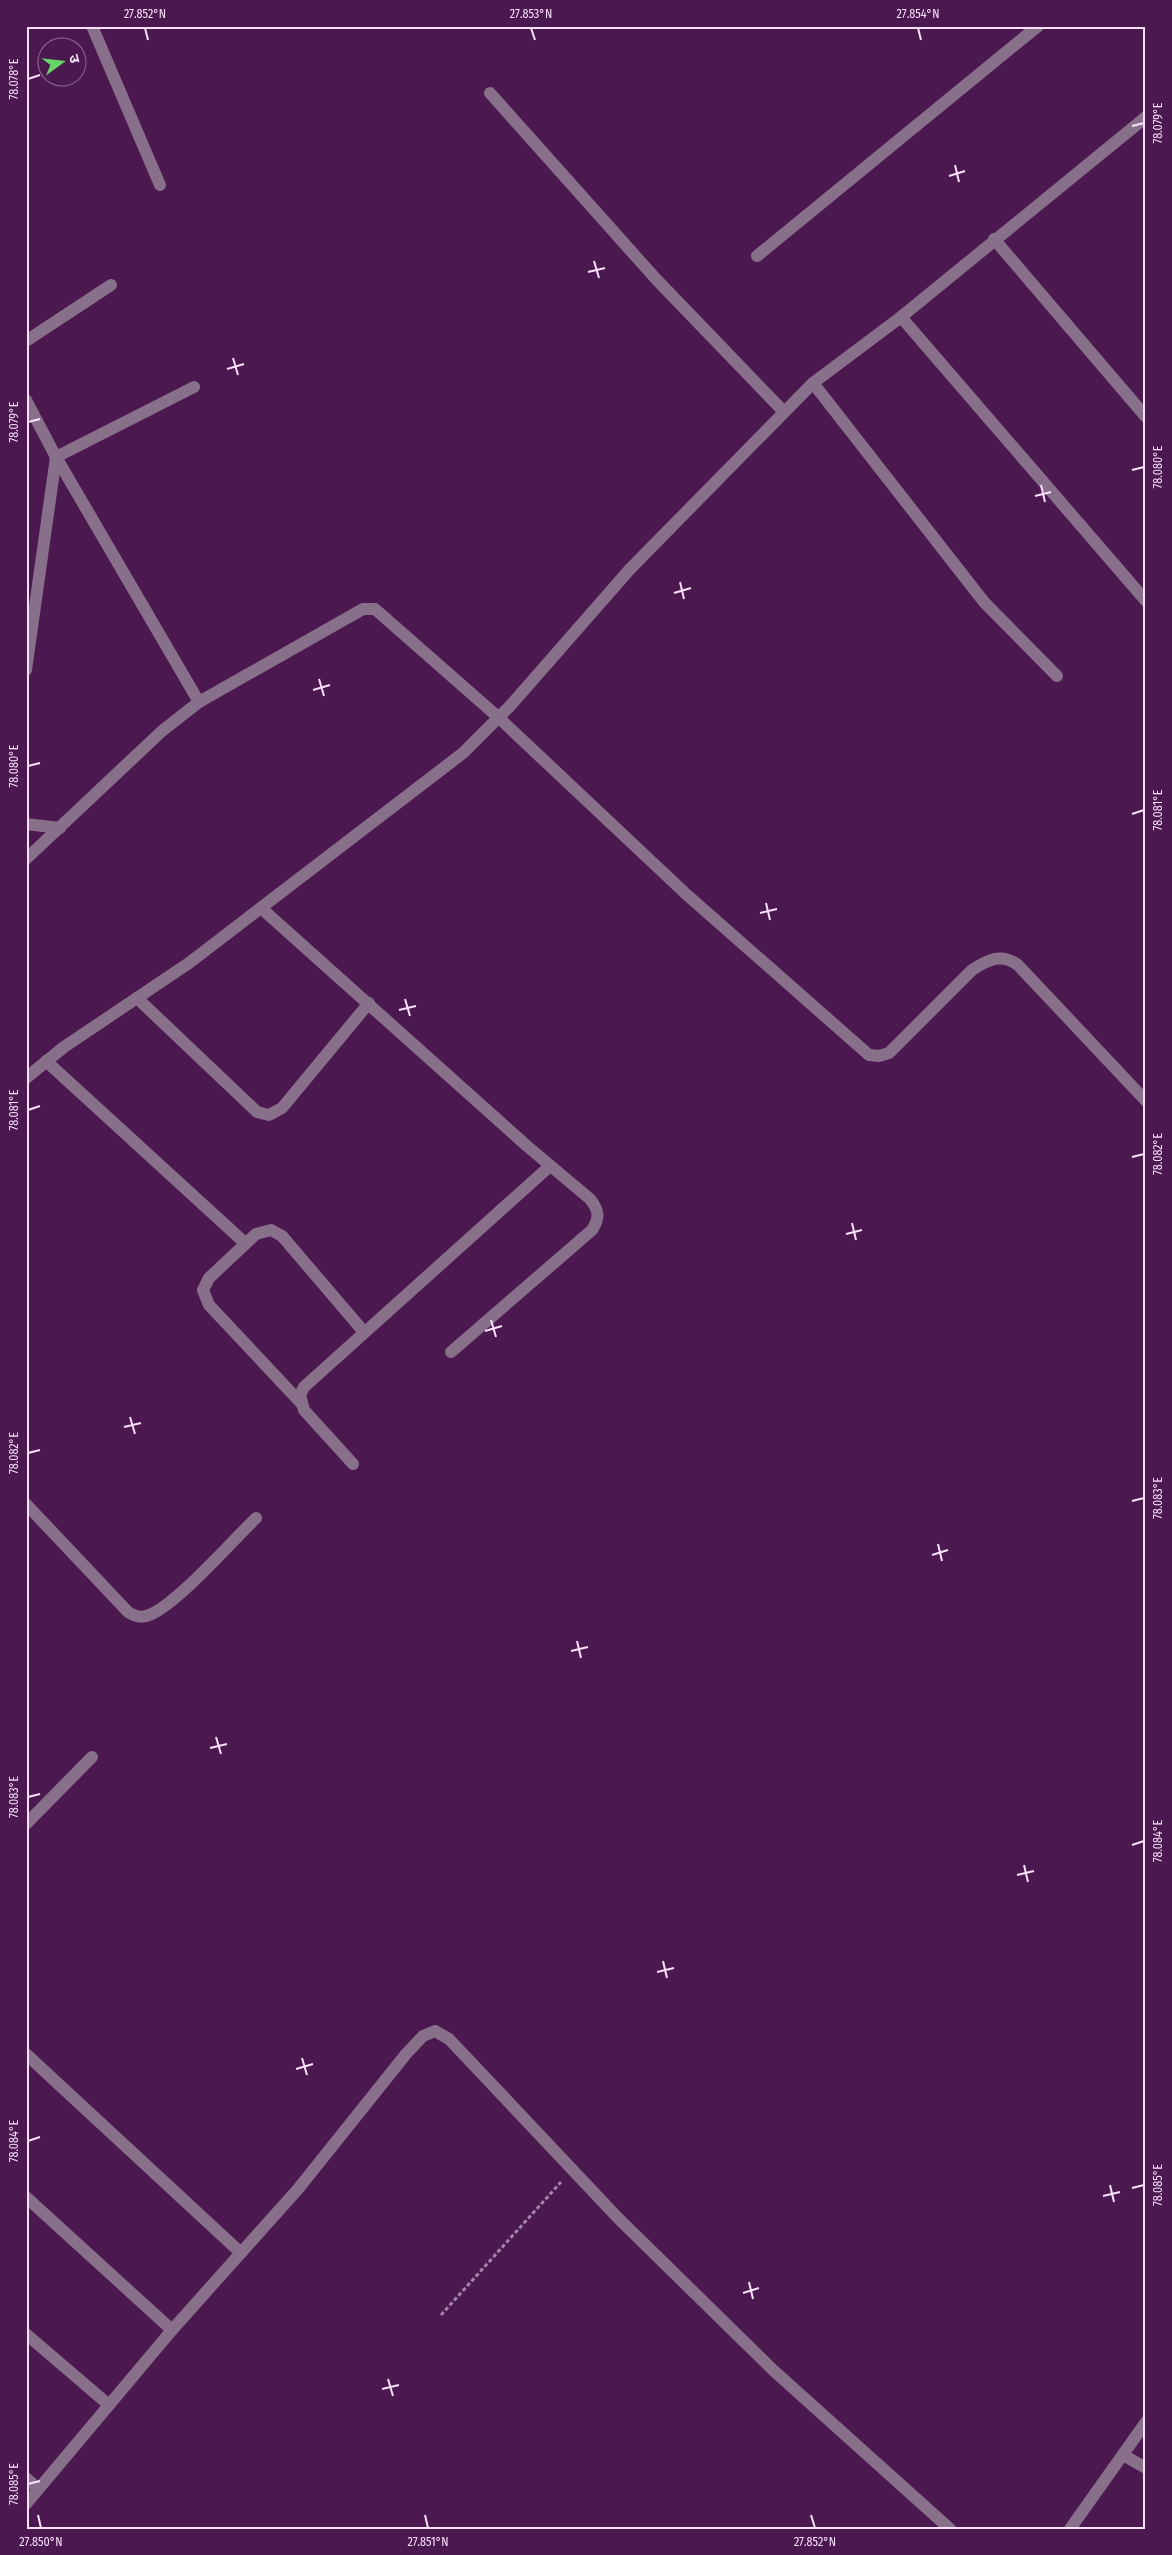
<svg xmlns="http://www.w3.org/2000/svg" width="1172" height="2555" font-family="'Fira Sans Condensed','Noto Sans Devanagari',sans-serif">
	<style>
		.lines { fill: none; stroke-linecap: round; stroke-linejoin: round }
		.path { stroke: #a782aa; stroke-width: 3; stroke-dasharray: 4 2.5; stroke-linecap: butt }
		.minor { stroke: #88708a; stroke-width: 12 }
		.ticks { fill: none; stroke: #f9e1fb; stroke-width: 2 }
		.neatline { fill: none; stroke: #f9e1fb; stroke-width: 2 }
		.ticks-label { font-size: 12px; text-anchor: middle; fill: #f9e1fb }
	</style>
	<rect width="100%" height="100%" fill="#4b1850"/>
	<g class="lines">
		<!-- path -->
		<path class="path" d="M441,2315L561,2182"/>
		<!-- minor -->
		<g class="minor">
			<path d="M92,26L160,185"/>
			<path d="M490,93L656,279L784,412"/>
			<path d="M994,239L1146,417"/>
			<path d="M757,256L1038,26"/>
			<path d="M901,317L1146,601"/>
			<path d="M26,341L111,285"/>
			<path d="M813,383L984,602L1057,676"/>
			<path d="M26,400L56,457L199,702"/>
			<path d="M26,670L56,457L194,387"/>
			<path d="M26,824L60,828"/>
			<path d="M26,859L162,731L199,702L363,609H375L498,717L686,894L869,1055L879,1056L889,1053L972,970C989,959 1001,953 1018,965L1146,1101"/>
			<path d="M261,908L527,1146L590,1199C599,1210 600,1218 592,1230L451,1352"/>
			<path d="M137,998L257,1112L269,1115L282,1108L369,1003"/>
			<path d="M46,1061L245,1243"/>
			<path d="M26,1078L64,1047L189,963L463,753L510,706L630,569L813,383L901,317L1146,117"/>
			<path d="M301,1403L209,1305L203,1290L209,1278L256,1234L271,1230L282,1236L364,1332"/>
			<path d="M353,1464L304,1410L300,1395L304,1387L550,1166"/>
			<path d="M26,1504L128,1612C134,1616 139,1618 146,1616C171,1611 234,1539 256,1518"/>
			<path d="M26,1824L92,1757"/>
			<path d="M26,2054L241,2253"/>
			<path d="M26,2197L172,2330"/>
			<path d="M26,2334L109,2405"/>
			<path d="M1123,2455L1146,2468"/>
			<path d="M26,2478L38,2489"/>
			<path d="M26,2504L172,2330L298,2189L406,2054L423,2036L435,2031L449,2039L618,2218L773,2370L950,2529"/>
			<path d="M1070,2529L1146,2422"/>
		</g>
	</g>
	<!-- ticks -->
	<path class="ticks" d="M145,28L148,40M531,28L535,40M918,28L921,40M28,79L40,75M1132,126L1144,123M955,165L959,182M949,176L965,171M594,261L599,278M588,272L605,268M233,358L238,375M227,369L244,364M28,422L40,419M1132,470L1144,467M1041,485L1045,502M1035,496L1051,492M680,582L684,599M674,593L691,588M319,679L324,696M313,690L330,685M28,766L40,763M1132,814L1144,810M766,903L770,920M760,913L777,909M405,999L410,1016M399,1010L416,1006M28,1110L40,1106M1132,1157L1144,1154M852,1223L856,1240M846,1234L862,1230M491,1320L496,1337M485,1331L502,1326M130,1417L135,1434M124,1427L141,1423M28,1453L40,1450M1132,1501L1144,1498M938,1544L942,1561M932,1555L948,1550M577,1641L581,1658M571,1651L588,1647M216,1737L221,1754M210,1748L227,1744M28,1797L40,1794M1132,1845L1144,1841M1024,1865L1028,1882M1017,1875L1034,1871M663,1961L667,1978M657,1972L674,1968M302,2058L307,2075M296,2069L313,2064M28,2141L40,2137M1110,2185L1114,2202M1132,2188L1144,2185M1103,2196L1120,2192M749,2282L753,2299M743,2293L759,2288M388,2379L393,2396M382,2389L399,2385M28,2484L40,2481M38,2515L41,2528M425,2515L428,2528M811,2515L815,2528"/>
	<!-- border -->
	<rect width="1172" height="2555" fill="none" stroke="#4b1850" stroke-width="55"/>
	<!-- north arrow -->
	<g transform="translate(62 62) rotate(75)"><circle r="24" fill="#4b1850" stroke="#916894"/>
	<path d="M0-4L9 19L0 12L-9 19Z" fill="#67d466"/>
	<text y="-8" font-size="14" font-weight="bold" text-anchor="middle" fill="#f9e1fb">उ</text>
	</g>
	<rect x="28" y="28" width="1116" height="2500" class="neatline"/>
	<g class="ticks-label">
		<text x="145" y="18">27.852°N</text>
		<text x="531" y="18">27.853°N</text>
		<text x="918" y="18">27.854°N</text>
		<text transform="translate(14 79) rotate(-90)" y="4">78.078°E</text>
		<text transform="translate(1158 123) rotate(-90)" y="4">78.079°E</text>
		<text transform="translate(14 422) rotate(-90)" y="4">78.079°E</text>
		<text transform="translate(1158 467) rotate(-90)" y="4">78.080°E</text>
		<text transform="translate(14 766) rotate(-90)" y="4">78.080°E</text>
		<text transform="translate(1158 810) rotate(-90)" y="4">78.081°E</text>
		<text transform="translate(14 1110) rotate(-90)" y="4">78.081°E</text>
		<text transform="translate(1158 1154) rotate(-90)" y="4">78.082°E</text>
		<text transform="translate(14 1453) rotate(-90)" y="4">78.082°E</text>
		<text transform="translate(1158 1498) rotate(-90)" y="4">78.083°E</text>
		<text transform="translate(14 1797) rotate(-90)" y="4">78.083°E</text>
		<text transform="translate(1158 1841) rotate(-90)" y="4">78.084°E</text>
		<text transform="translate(14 2141) rotate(-90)" y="4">78.084°E</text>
		<text transform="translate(1158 2185) rotate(-90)" y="4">78.085°E</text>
		<text transform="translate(14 2484) rotate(-90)" y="4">78.085°E</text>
		<text x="41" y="2546">27.850°N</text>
		<text x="428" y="2546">27.851°N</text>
		<text x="815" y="2546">27.852°N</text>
	</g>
</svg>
